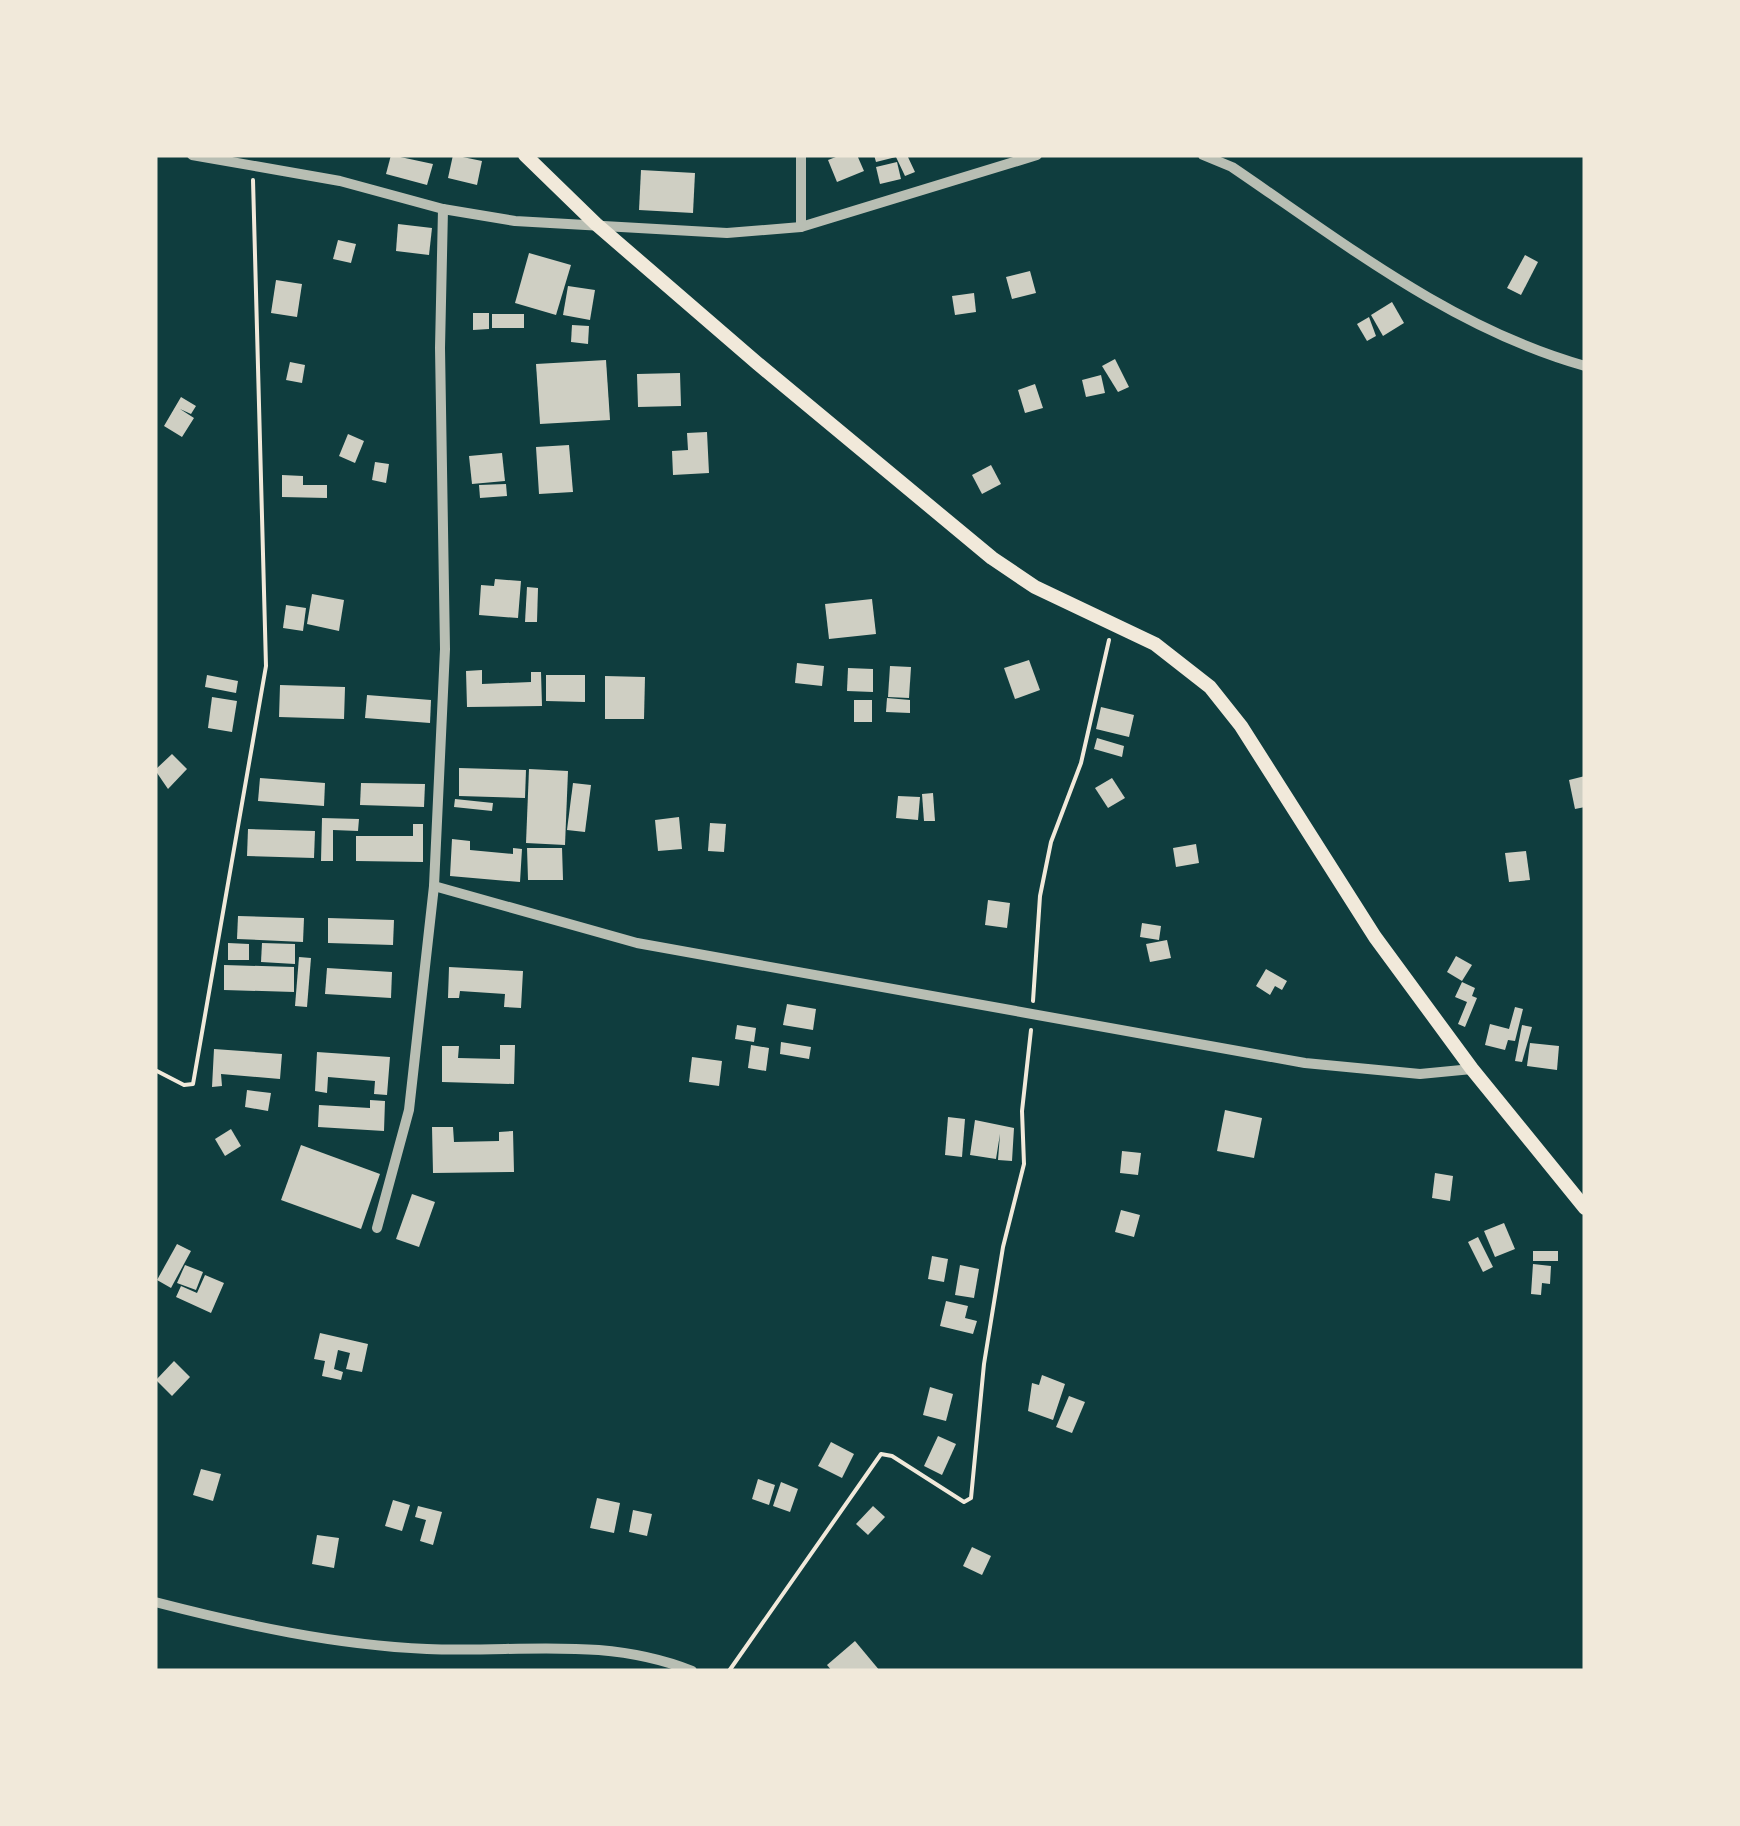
<svg xmlns="http://www.w3.org/2000/svg" width="1740" height="1826" font-family="Barlow,sans-serif">
	<style>
		.building { fill: #cfcfc3 }
		.lines { fill: none; stroke-linecap: round; stroke-linejoin: round }
		.path { stroke: #f1e9da; stroke-width: 4 }
		.minor { stroke: #b8beb3; stroke-width: 10 }
		.secondary { stroke: #f1e9da; stroke-width: 14 }
	</style>
	<rect width="100%" height="100%" fill="#0f3d3e"/>
	<!-- building -->
	<g class="building">
		<path d="M391,155L433,164L427,185L386,174Z"/>
		<path d="M453,155L482,161L477,185L448,178Z"/>
		<path d="M841,155H857L864,171L837,182L828,160Z"/>
		<path d="M874,155H907L915,172L905,176L896,157L876,162Z"/>
		<path d="M897,162L901,179L880,184L876,167Z"/>
		<path d="M641,170L695,173L693,213L639,210Z"/>
		<path d="M398,224L432,228L429,255L396,251Z"/>
		<path d="M338,240L356,244L351,263L333,259Z"/>
		<path d="M529,253L571,265L556,315L515,303Z"/>
		<path d="M1525,255L1538,262L1521,295L1507,288Z"/>
		<path d="M1030,271L1036,293L1012,299L1006,277Z"/>
		<path d="M276,280L302,284L297,317L271,313Z"/>
		<path d="M568,286L595,290L590,320L563,315Z"/>
		<path d="M974,293L976,312L955,315L952,296Z"/>
		<path d="M1392,302L1404,323L1383,336L1371,315Z"/>
		<path d="M473,313H489V329L473,330Z"/>
		<rect x="492" y="314" width="32" height="14"/>
		<path d="M1369,317L1376,336L1367,341L1357,324Z"/>
		<path d="M572,325L589,326L588,344L571,342Z"/>
		<path d="M1115,359L1129,387L1118,392L1102,366Z"/>
		<path d="M606,360L610,420L540,424L536,364Z"/>
		<path d="M290,362L305,365L302,383L286,380Z"/>
		<path d="M680,373L681,406L638,407L637,374Z"/>
		<path d="M1101,375L1105,393L1086,397L1082,380Z"/>
		<path d="M1035,384L1043,408L1025,413L1018,390Z"/>
		<path d="M181,397L196,406L191,414L180,409L194,418L182,437L164,426Z"/>
		<path d="M707,432L709,473L673,475L672,451L688,450L687,433Z"/>
		<path d="M348,434L364,441L355,463L339,456Z"/>
		<path d="M569,445L573,492L539,494L536,447Z"/>
		<path d="M502,453L505,481L472,484L469,456Z"/>
		<path d="M375,462L389,464L386,483L372,480Z"/>
		<path d="M991,465L1001,484L982,494L972,475Z"/>
		<path d="M282,475L303,476V485H327V498L282,497Z"/>
		<path d="M506,484L507,496L480,498L479,485Z"/>
		<path d="M495,579L521,581L518,618L479,615L481,585L494,586Z"/>
		<path d="M527,587L538,588L537,622H525Z"/>
		<path d="M312,594L344,600L339,631L307,624Z"/>
		<path d="M872,599L876,634L829,639L825,604Z"/>
		<path d="M286,605L306,608L303,631L283,628Z"/>
		<path d="M1029,660L1040,690L1015,699L1004,668Z"/>
		<path d="M797,663L824,666L822,686L795,683Z"/>
		<path d="M890,666L911,667L909,698L888,697Z"/>
		<path d="M848,668L873,669V692L847,691Z"/>
		<path d="M482,670V684L531,682V672H541L542,706L467,707L466,671Z"/>
		<path d="M207,675L238,681L236,693L205,687Z"/>
		<path d="M546,675H585V702L546,701Z"/>
		<path d="M605,676L645,677L644,719H605Z"/>
		<path d="M280,685L345,687L344,719L279,717Z"/>
		<path d="M367,695L431,700L430,723L365,718Z"/>
		<path d="M212,697L237,701L232,732L208,728Z"/>
		<path d="M887,698L910,700V713L886,712Z"/>
		<rect x="854" y="700" width="18" height="22"/>
		<path d="M1101,707L1134,715L1129,737L1096,729Z"/>
		<path d="M1097,738L1124,746L1122,757L1094,749Z"/>
		<path d="M172,754L187,769L168,789L155,770Z"/>
		<path d="M459,768L526,770L525,798L459,796Z"/>
		<path d="M529,769L568,771L565,845L526,843Z"/>
		<path d="M1585,776V807L1575,809L1569,780Z"/>
		<path d="M260,778L325,783L324,806L258,801Z"/>
		<path d="M1112,778L1125,798L1108,808L1095,788Z"/>
		<path d="M361,783L425,784L424,807L360,805Z"/>
		<path d="M573,783L591,785L585,832L567,830Z"/>
		<path d="M933,793L935,821H924L922,794Z"/>
		<path d="M898,796L920,797L918,820L896,818Z"/>
		<path d="M455,799L493,803L492,811L454,807Z"/>
		<path d="M679,817L682,849L658,851L655,820Z"/>
		<path d="M322,818L359,819L358,831L333,830V861H321Z"/>
		<path d="M710,823L726,824L724,852L708,851Z"/>
		<path d="M413,824H423V862L356,861V836H413Z"/>
		<path d="M248,829L315,831L314,858L247,856Z"/>
		<path d="M452,839L470,841V850L513,854V848L522,849L520,882L450,876Z"/>
		<path d="M1196,844L1199,863L1176,867L1173,848Z"/>
		<path d="M527,848H562L563,880H528Z"/>
		<path d="M1526,851L1530,880L1509,882L1505,853Z"/>
		<path d="M988,900L1010,903L1007,928L985,925Z"/>
		<path d="M238,916L304,918L303,942L237,939Z"/>
		<path d="M328,918L394,920L393,945L328,943Z"/>
		<path d="M1142,923L1161,926L1159,940L1140,937Z"/>
		<path d="M1167,940L1171,958L1150,962L1146,944Z"/>
		<path d="M228,943L249,944V960H228Z"/>
		<path d="M262,943L295,944V964L261,962Z"/>
		<path d="M1456,956L1472,965L1462,981L1447,972Z"/>
		<path d="M299,957L311,958L307,1007L295,1006Z"/>
		<path d="M224,965L294,967V992L224,990Z"/>
		<path d="M449,967L523,971L521,1008L504,1007L505,994L460,991L459,998H448Z"/>
		<path d="M327,968L392,972L391,998L325,994Z"/>
		<path d="M1266,969L1287,981L1282,990L1275,986L1270,995L1256,986Z"/>
		<path d="M1462,982L1475,988L1472,996L1477,998L1465,1027L1458,1024L1467,1002L1455,997Z"/>
		<path d="M787,1004L816,1009L813,1030L783,1025Z"/>
		<path d="M1515,1007L1523,1009L1515,1041L1508,1040L1505,1050L1485,1045L1490,1024L1509,1029Z"/>
		<path d="M737,1025L756,1028L754,1042L735,1039Z"/>
		<path d="M1522,1025L1532,1027L1522,1062L1515,1061Z"/>
		<path d="M781,1042L811,1047L809,1059L780,1054Z"/>
		<path d="M1530,1043L1559,1046L1557,1070L1527,1066Z"/>
		<path d="M500,1045H515L514,1084L442,1082V1046H459L458,1058L500,1059Z"/>
		<path d="M751,1045L769,1048L766,1071L748,1068Z"/>
		<path d="M214,1049L282,1054L280,1079L221,1074L222,1086L212,1087Z"/>
		<path d="M317,1052L390,1057L387,1095L374,1094L375,1081L328,1077L327,1093L315,1091Z"/>
		<path d="M692,1057L722,1061L719,1086L689,1082Z"/>
		<path d="M247,1090L271,1093L268,1111L245,1107Z"/>
		<path d="M370,1100L385,1101L384,1131L318,1127L319,1105L370,1108Z"/>
		<path d="M1225,1110L1262,1118L1254,1158L1217,1151Z"/>
		<path d="M948,1117L965,1119L962,1157L945,1155Z"/>
		<path d="M975,1120L1014,1128L1012,1161L998,1160L1000,1134L996,1159L970,1155Z"/>
		<path d="M432,1127H453L454,1142L499,1141V1132L513,1131L514,1172L433,1173Z"/>
		<path d="M231,1129L241,1146L225,1156L215,1139Z"/>
		<path d="M301,1145L380,1174L361,1229L281,1200Z"/>
		<path d="M1122,1151L1141,1153L1138,1175L1120,1173Z"/>
		<path d="M1435,1173L1453,1176L1450,1201L1432,1198Z"/>
		<path d="M412,1194L435,1202L419,1247L396,1239Z"/>
		<path d="M1121,1210L1140,1215L1134,1237L1115,1232Z"/>
		<path d="M1504,1223L1515,1249L1495,1257L1484,1231Z"/>
		<path d="M1478,1237L1493,1267L1483,1272L1468,1242Z"/>
		<path d="M177,1244L191,1251L171,1288L157,1280Z"/>
		<rect x="1533" y="1251" width="25" height="10"/>
		<path d="M932,1256L948,1259L944,1282L928,1279Z"/>
		<path d="M1533,1264L1551,1266L1550,1284L1542,1283L1541,1295L1531,1294Z"/>
		<path d="M185,1265L203,1272L196,1290L177,1283Z"/>
		<path d="M960,1265L979,1269L974,1298L955,1295Z"/>
		<path d="M205,1275L224,1283L211,1313L176,1297L181,1286L197,1293Z"/>
		<path d="M946,1301L968,1306L965,1318L977,1321L973,1334L940,1326Z"/>
		<path d="M320,1333L368,1344L362,1372L346,1369L350,1353L338,1350L334,1369L343,1372L341,1380L322,1376L325,1361L314,1359Z"/>
		<path d="M174,1361L190,1377L172,1396L156,1380Z"/>
		<path d="M1042,1375L1065,1384L1053,1420L1028,1411L1032,1383L1039,1385Z"/>
		<path d="M930,1387L953,1394L946,1421L923,1415Z"/>
		<path d="M1069,1396L1085,1402L1072,1433L1056,1427Z"/>
		<path d="M938,1436L956,1444L942,1475L924,1466Z"/>
		<path d="M831,1442L854,1454L842,1478L818,1466Z"/>
		<path d="M201,1469L221,1474L213,1501L193,1495Z"/>
		<path d="M758,1479L775,1485L769,1505L752,1499Z"/>
		<path d="M781,1482L798,1489L790,1512L773,1506Z"/>
		<path d="M597,1498L620,1503L614,1533L590,1528Z"/>
		<path d="M393,1500L410,1505L402,1531L385,1526Z"/>
		<path d="M418,1506L442,1512L433,1545L420,1541L426,1520L415,1517Z"/>
		<path d="M873,1506L885,1517L868,1535L856,1524Z"/>
		<path d="M633,1510L652,1514L647,1536L629,1532Z"/>
		<path d="M317,1535L339,1538L334,1568L312,1564Z"/>
		<path d="M972,1547L991,1556L982,1575L963,1566Z"/>
		<path d="M855,1641L880,1671H832L827,1665Z"/>
	</g>
	<g class="lines">
		<!-- path -->
		<g class="path">
			<path d="M1033,1001L1040,896L1051,842L1081,763L1109,640"/>
			<path d="M155,1070L184,1085L193,1084L266,666L253,180"/>
			<path d="M729,1671L881,1454L892,1456L964,1502L971,1498L984,1364L1003,1247L1024,1164L1022,1111L1031,1030"/>
		</g>
		<!-- minor -->
		<g class="minor">
			<path d="M192,155L340,181L443,209L515,221L727,233L801,227L1037,155"/>
			<path d="M801,155V227"/>
			<path d="M1203,155L1232,167C1344,243 1453,329 1585,366"/>
			<path d="M434,886L637,943L1305,1063L1420,1074L1472,1069"/>
			<path d="M377,1228L409,1110L434,886L445,649L440,348L443,209"/>
			<path d="M155,1602C244,1625 335,1645 427,1649C519,1653 604,1636 692,1671"/>
		</g>
		<!-- secondary -->
		<path class="secondary" d="M525,155L596,224L757,363L992,558L1035,587L1155,644L1210,687L1241,726L1375,937L1472,1069L1585,1208"/>
	</g>
	<!-- border -->
	<rect width="1740" height="1826" fill="none" stroke="#f1e9da" stroke-width="315"/>
</svg>
